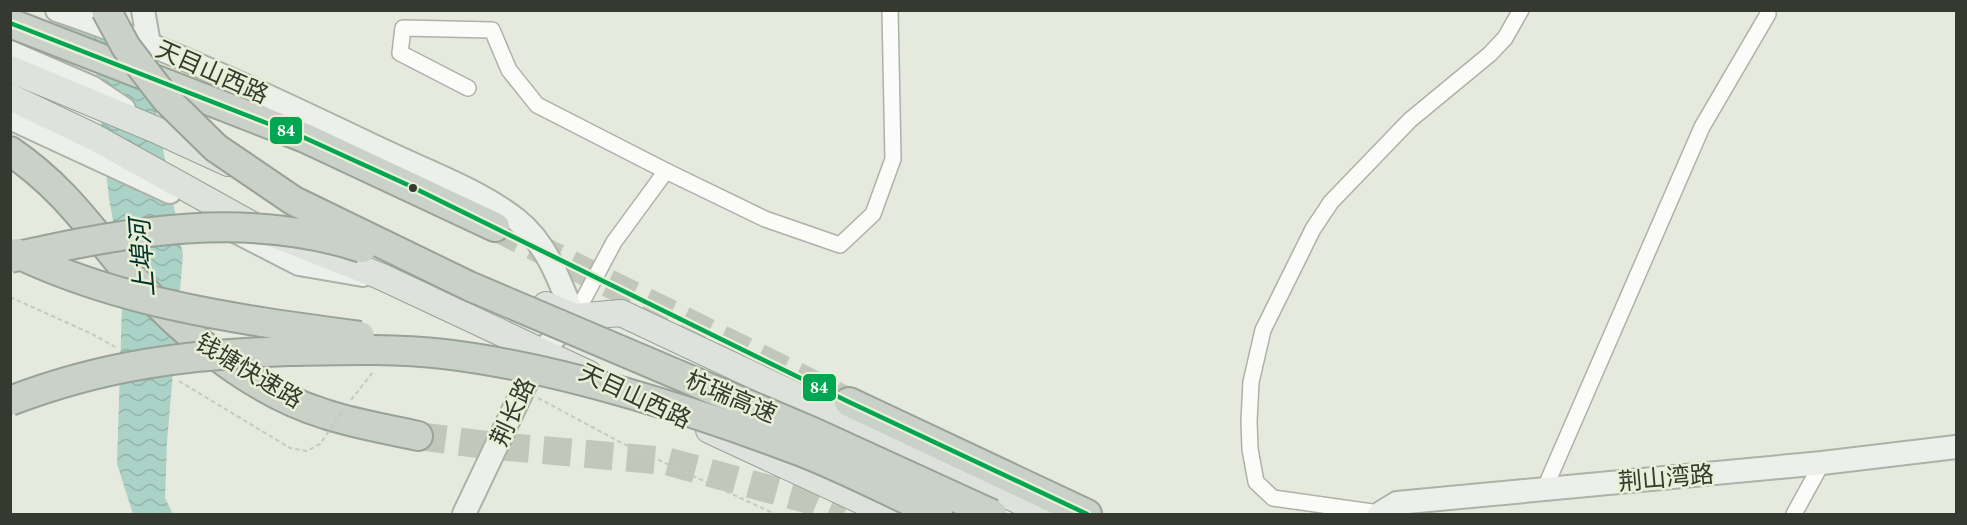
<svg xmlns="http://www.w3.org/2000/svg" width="1967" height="525" font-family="Spectral,'Noto Sans SC',serif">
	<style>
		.water { fill: url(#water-waves) }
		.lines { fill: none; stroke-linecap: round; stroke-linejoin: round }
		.highway-tunnel { stroke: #c3c6ba; stroke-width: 28; stroke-dasharray: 28 14; stroke-linecap: butt }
		.street-casing { stroke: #aeb1a7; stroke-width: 18 }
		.secondary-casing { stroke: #aeb1a7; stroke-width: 26 }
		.primary-casing { stroke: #98a296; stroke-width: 28 }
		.highway-casing { stroke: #98a296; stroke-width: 32 }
		.path { stroke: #c6c9c2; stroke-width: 2; stroke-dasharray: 4.5 3; stroke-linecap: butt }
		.street { stroke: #fbfcfa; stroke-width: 15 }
		.secondary { stroke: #edefeb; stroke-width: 22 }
		.primary { stroke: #dee2dd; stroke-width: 26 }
		.highway { stroke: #c9d1c9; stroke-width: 28 }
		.highway-bridge-casing { stroke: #98a296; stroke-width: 32; stroke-linecap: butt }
		.path-bridge { stroke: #c6c9c2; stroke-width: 2; stroke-dasharray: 4.5 3; stroke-linecap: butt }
		.highway-bridge { stroke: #c9d1c9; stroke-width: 28 }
		.bus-1-casing { stroke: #e9efd7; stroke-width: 9 }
		.bus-1 { stroke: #00a651; stroke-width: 4.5 }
		.bus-dot { fill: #36392f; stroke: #e9efd7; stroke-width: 2 }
		.labels { text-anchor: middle; stroke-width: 5; stroke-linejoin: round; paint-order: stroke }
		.street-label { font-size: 24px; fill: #36392f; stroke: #e9efd7 }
		.water-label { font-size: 26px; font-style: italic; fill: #00322c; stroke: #e9efd7 }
		.line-badge { stroke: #e9efd7; stroke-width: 2 }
		.badge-label { font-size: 16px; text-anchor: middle; font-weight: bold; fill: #fff }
	</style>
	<defs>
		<pattern id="water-waves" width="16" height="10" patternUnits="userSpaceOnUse" patternTransform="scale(1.5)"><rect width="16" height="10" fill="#abd2c7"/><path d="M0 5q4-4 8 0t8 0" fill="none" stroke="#94b5ab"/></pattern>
	</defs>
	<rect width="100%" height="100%" fill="#e6e9dd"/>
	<!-- water -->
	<path class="water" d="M49,11H109L154,101L183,255L167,442L165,498L173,514H133L117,464L123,274L109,199L96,71L64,37Z"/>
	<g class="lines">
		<!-- highway-tunnel -->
		<g class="highway-tunnel">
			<path d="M495,227L849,402"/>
			<path d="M418,436L486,445L666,461L813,501L844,514"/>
		</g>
		<defs>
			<g id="street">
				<path d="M468,88L400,53L403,28L492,30L509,70L537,105L666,171L765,219L840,245L873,214L893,159L890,10"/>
				<path d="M574,317L614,242L666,171"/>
				<path d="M1544,490L1702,127L1768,14"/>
				<path d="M1379,513L1273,498L1256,482L1250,449L1249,421L1251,382L1263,330L1313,229L1331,202L1410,120L1490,54L1505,38L1521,10"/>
				<path d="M1794,514L1822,463"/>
			</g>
			<g id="secondary">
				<path d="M57,10C169,48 277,100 384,151C428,172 479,190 517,220C548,245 560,282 574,317L541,352L464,514"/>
				<path d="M143,10L149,44"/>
				<path d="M10,52L91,87L124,109"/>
				<path d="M10,118L170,192"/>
				<path d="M229,228L299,264L363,275"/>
				<path d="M1379,514L1397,503L1822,463L1956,447"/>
			</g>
			<g id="primary">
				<path d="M10,69L154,129L228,163"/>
				<path d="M10,97L94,137L256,227L380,276L589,374"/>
				<path d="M546,305L574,317L621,313L1047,514"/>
				<path d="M709,430L890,514"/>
			</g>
			<g id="highway">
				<path d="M10,23L305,138L495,227"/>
				<path d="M10,151C64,188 89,227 130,275C181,332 250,391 325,414C355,424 387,429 418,436"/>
				<path d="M849,402L1087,514"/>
			</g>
		</defs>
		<!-- street casing -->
		<use href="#street" class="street-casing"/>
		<!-- secondary casing -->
		<use href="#secondary" class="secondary-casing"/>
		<!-- primary casing -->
		<use href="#primary" class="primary-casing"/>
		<!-- highway casing -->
		<use href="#highway" class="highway-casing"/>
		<!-- path -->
		<g class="path">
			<path d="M10,297L92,334"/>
			<path d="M538,398L620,442L775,514"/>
			<path d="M351,400L374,371"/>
		</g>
		<!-- street -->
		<use href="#street" class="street"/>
		<!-- secondary -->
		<use href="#secondary" class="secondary"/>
		<!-- primary -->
		<use href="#primary" class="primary"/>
		<!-- highway -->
		<use href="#highway" class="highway"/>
		<defs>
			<g id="highway-bridge">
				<path d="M106,10L126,47L166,99L216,148L294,201L469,286L815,433L992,514"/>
				<path d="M16,253C125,305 242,320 360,336"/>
				<path d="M10,258C125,231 248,210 362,248"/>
				<path d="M10,401C103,365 190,354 289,351C340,350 394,348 444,354C562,368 691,410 802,452C848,470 893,494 938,514"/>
			</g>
		</defs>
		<!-- highway-bridge casing -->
		<use href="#highway-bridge" class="highway-bridge-casing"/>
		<!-- path-bridge -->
		<g class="path-bridge">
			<path d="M92,334L115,347"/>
			<path d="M179,381L290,448L307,451L320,444L344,409"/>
		</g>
		<!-- highway-bridge -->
		<use href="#highway-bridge" class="highway-bridge"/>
		<defs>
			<path id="bus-1" d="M10,23L305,138L408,185L849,402L1087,514"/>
		</defs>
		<!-- bus-1 casing -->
		<use href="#bus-1" class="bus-1-casing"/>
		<!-- bus-1 -->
		<use href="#bus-1" class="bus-1"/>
	</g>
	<!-- markers -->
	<circle class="bus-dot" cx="413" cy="188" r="5"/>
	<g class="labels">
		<!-- street labels -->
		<g class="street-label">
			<text transform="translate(212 72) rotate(24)" y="8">天目山西路</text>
			<text transform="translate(249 371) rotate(31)" y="8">钱塘快速路</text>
			<text transform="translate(635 396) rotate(25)" y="8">天目山西路</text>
			<text transform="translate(731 397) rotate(23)" y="8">杭瑞高速</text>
			<text transform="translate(513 412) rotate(-65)" y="8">荆长路</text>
			<text transform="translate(1666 478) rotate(-5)" y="8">荆山湾路</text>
		</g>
		<!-- water labels -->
		<g class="water-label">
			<text transform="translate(142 258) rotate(-94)" y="9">上埠河</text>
		</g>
	</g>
	<g class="line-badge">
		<rect x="269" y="116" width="34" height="29" rx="6" fill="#00a651"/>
		<rect x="802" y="373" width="35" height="29" rx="6" fill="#00a651"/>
	</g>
	<g class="badge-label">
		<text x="286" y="136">84</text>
		<text x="819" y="393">84</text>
	</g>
	<!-- border -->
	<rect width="1967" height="525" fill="none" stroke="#36392f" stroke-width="24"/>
</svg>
